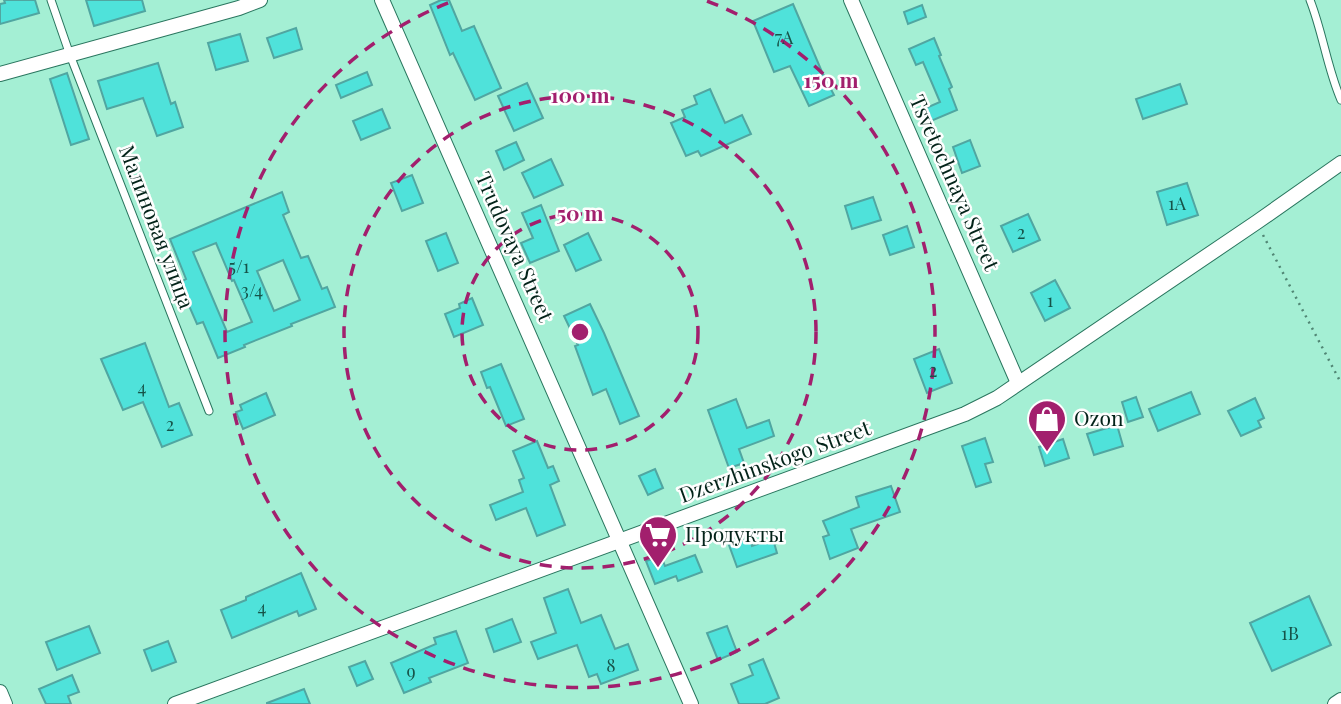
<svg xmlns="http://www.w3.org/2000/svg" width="1341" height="704" font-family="'Playfair Display',serif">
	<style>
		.building { fill: #4fe2da; stroke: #50a6a1; stroke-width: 2; fill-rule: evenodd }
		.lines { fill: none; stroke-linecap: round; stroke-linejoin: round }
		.lane-casing { stroke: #2a765f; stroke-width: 9 }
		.street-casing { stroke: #2a765f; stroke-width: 16 }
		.path { stroke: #518674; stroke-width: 2.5; stroke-dasharray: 2 5; stroke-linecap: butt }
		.lane { stroke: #fff; stroke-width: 7 }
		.street { stroke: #fff; stroke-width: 14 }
		.ring { fill: none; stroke: #a21f6d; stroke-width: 3.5; stroke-dasharray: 12 9 }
		.labels { text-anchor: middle; stroke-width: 5; stroke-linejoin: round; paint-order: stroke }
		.number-label { font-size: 18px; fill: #165349 }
		.street-label { font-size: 21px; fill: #032319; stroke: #fefefe }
		.poi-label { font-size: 21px; fill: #032319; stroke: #fefefe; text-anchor: start }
		.centre { fill: #a21f6d; stroke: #fefefe; stroke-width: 3.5 }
		.ring-label { font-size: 21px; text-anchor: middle; font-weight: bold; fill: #a21f6d; stroke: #fefefe; stroke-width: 5; stroke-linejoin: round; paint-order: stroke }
	</style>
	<rect width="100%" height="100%" fill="#a4efd4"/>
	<!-- building -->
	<g class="building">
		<path d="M4,0H35L39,13L0,24V4L5,3Z"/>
		<path d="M86,0H142L145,11L94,26Z"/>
		<path d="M441,0H449L462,31L474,26L501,88L475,100L453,53L450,55L430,5Z"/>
		<path d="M793,4L822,72L834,95L809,106L790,66L774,72L753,21Z"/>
		<path d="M922,5L926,17L908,24L904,12Z"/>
		<path d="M296,28L302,49L274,58L267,38Z"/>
		<path d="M240,34L248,61L216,70L208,43Z"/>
		<path d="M934,38L941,55L939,56L952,87L949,89L957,110L931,121L926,108L940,102L923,62L916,65L909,49Z"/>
		<path d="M158,63L171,104L175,102L183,127L157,136L143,98L107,109L98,81Z"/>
		<path d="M367,72L372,85L341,98L336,85Z"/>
		<path d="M67,73L89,139L71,145L50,79Z"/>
		<path d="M527,83L543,118L514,131L498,96Z"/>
		<path d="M1180,84L1187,104L1143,119L1136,99Z"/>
		<path d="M710,89L725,123L742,115L751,134L701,156L698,151L686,156L671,123L685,117L682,110L697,104L694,96Z"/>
		<path d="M382,109L390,128L361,140L353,121Z"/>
		<path d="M970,140L980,166L962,173L953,147Z"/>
		<path d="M516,142L524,160L504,170L496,151Z"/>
		<path d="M551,159L563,185L534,198L522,173Z"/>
		<path d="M412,175L423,203L402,211L391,183Z"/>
		<path d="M1187,183L1198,215L1167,225L1157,192Z"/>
		<path d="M282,192L289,212L283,215L301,258L308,256L322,289L327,287L335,307L291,324L292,326L244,345L245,347L218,358L203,322L197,324L179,283L186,279L170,239ZM216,243L232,281L234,280L252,322L227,332L193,252ZM283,260L300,300L274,311L257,271Z"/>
		<path d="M873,197L881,220L852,229L845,206Z"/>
		<path d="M541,205L559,251L530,263L521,243L533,238L522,213Z"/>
		<path d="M1028,214L1040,240L1013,252L1001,226Z"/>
		<path d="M907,226L914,247L890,255L883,235Z"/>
		<path d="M446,233L458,263L438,271L426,241Z"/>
		<path d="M588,233L601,260L576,271L564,245Z"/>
		<path d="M1055,280L1070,308L1045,321L1031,293Z"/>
		<path d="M472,298L483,325L454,337L445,314L460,308L459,304Z"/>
		<path d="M590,304L604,333L639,416L620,424L606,389L593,395L575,346L578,345L564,316Z"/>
		<path d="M145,343L169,407L179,403L192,435L162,447L143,402L123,410L101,359Z"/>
		<path d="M939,349L952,383L927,393L914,359Z"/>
		<path d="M501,364L524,419L506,426L490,387L487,388L481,372Z"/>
		<path d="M1191,392L1200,414L1158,431L1149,409Z"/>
		<path d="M266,393L275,415L243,429L236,412L242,410L240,405Z"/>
		<path d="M1136,397L1143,417L1128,422L1122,402Z"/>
		<path d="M1255,398L1264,418L1258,421L1261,427L1241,436L1228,411Z"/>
		<path d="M736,399L747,428L769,420L774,436L739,449L744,463L729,468L708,410Z"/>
		<path d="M1117,425L1123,446L1094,455L1087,434Z"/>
		<path d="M985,438L993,462L985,464L991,482L976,487L962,446Z"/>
		<path d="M1063,439L1069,458L1045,466L1039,447Z"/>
		<path d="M537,441L548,468L553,466L559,481L550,485L565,525L537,536L526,508L496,520L490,505L523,492L519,480L524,478L513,451Z"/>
		<path d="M655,469L663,488L648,495L639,476Z"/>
		<path d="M891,486L900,512L851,529L858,548L830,559L823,537L829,535L823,521L859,507L856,497Z"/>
		<path d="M750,538L752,546L773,539L777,553L737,567L729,545Z"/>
		<path d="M695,555L702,572L678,581L676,576L655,584L646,561L661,556L665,566Z"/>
		<path d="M301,573L316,609L299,616L297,611L232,638L221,610L246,600V597Z"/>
		<path d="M568,589L581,623L601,615L615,649L628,644L638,670L601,684L597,674L589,677L577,645L538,659L531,642L556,633L544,598Z"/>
		<path d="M1309,596L1331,645L1272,671L1250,623Z"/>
		<path d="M512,619L521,642L494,652L486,629Z"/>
		<path d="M89,626L100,653L57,670L46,642Z"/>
		<path d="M727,626L737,652L718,660L707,633Z"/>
		<path d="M456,631L468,663L429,678L431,682L404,693L391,663L436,644L434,638Z"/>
		<path d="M168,641L176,662L152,671L144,650Z"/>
		<path d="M763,659L779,698L765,704H739L731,684L753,675L749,665Z"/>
		<path d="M365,661L373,679L357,686L349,667Z"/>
		<path d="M72,675L79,692L68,696L71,704H46L39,689Z"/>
		<path d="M304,689L310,704H267V703Z"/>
	</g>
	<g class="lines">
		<defs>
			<g id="lane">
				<path d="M51,0L70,55L209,411"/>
				<path d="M1310,0C1323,33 1327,68 1341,100"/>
			</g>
			<g id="street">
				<path d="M382,0L691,704"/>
				<path d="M851,0L1018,383"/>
				<path d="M0,74L239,8L260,0"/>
				<path d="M0,692L5,704"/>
				<path d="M175,704L965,414L997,398L1257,222L1341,163"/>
				<path d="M1335,704L1341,700"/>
			</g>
		</defs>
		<!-- lane casing -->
		<use href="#lane" class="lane-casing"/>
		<!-- street casing -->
		<use href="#street" class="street-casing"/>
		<!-- path -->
		<path class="path" d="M1263,235L1341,383"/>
		<!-- lane -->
		<use href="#lane" class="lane"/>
		<!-- street -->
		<use href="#street" class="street"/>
	</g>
	<!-- distance rings -->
	<g class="ring">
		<circle cx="580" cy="332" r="118"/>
		<circle cx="580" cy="332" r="236"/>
		<path d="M707 1A355 355 0 1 1 453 1"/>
	</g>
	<!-- icons -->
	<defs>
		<symbol id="shop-pin" viewBox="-11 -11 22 30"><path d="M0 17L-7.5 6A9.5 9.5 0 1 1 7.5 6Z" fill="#a21f6d" stroke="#fefefe"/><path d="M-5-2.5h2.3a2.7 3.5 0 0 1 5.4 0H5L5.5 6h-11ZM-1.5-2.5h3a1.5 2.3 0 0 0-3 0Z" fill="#fff"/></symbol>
		<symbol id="supermarket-pin" viewBox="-11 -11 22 30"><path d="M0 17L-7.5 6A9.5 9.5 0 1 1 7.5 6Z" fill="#a21f6d" stroke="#fefefe"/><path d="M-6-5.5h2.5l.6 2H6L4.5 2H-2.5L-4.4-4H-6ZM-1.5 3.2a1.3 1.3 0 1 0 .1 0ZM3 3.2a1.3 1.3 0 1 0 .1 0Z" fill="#fff"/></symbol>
	</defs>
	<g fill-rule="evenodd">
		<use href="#shop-pin" x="1025" y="397" width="44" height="60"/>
		<use href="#supermarket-pin" x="636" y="513" width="44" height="60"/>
	</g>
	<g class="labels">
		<!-- number labels -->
		<g class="number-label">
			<text x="784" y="44">7А</text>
			<text x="1177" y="210">1А</text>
			<text x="1021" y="239">2</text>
			<text x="239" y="273">5/1</text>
			<text x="252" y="297">3/4</text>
			<text x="1050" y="307">1</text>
			<text x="933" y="377">2</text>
			<text x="142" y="394">4</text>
			<text x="170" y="431">2</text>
			<text x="262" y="614">4</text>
			<text x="1290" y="640">1В</text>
			<text x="611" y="672">8</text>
			<text x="411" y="678">9</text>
		</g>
		<!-- street labels -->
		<g class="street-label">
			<text transform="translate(954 183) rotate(66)" y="7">Tsvetochnaya Street</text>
			<text transform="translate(156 227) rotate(69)" y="7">Малиновая улица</text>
			<text transform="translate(514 247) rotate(66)" y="7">Trudovaya Street</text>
			<text transform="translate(775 462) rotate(-20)" y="7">Dzerzhinskogo Street</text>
		</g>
		<!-- poi labels -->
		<g class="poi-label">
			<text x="1074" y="426">Ozon</text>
			<text x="685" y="542">Продукты</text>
		</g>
	</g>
	<circle cx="580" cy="332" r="10" class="centre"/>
	<g class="ring-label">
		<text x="831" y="88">150 m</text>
		<text x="580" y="103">100 m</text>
		<text x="580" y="221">50 m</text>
	</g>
</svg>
